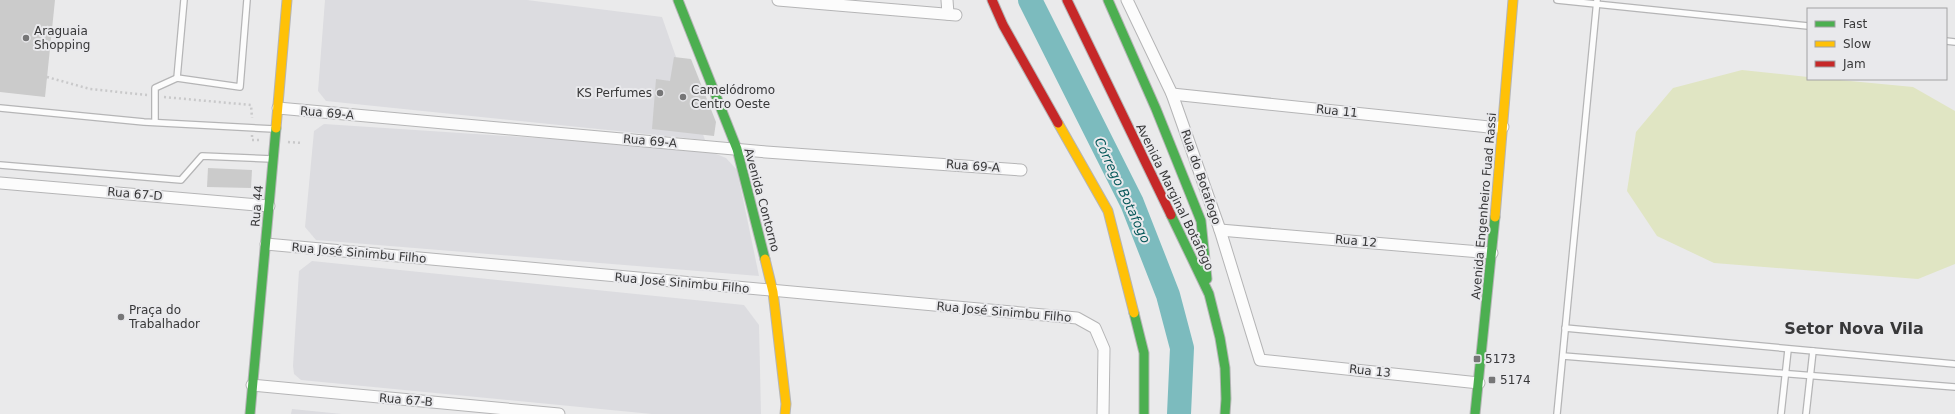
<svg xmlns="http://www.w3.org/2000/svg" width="1955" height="414" font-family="'DejaVu Sans',sans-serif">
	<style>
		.built { fill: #dcdce0 }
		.green { fill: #e0e5c3 }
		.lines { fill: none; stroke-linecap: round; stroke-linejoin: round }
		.river { stroke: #7cbbbe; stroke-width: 24 }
		.building { fill: #cbcbcb }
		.lane-casing { stroke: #b5b5b6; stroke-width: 8 }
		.street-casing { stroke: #b5b5b6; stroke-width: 13 }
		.fast-casing { stroke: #b5b5b6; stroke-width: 11 }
		.slow-casing { stroke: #b5b5b6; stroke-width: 11 }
		.jam-casing { stroke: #b5b5b6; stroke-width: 11 }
		.path { stroke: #c9c9ca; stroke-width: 2.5; stroke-dasharray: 2 3; stroke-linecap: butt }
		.lane { stroke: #fcfcfc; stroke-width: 5.5 }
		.street { stroke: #fcfcfc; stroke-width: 11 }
		.fast { stroke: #4caf50; stroke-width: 9 }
		.slow { stroke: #ffc107; stroke-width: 9 }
		.jam { stroke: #c62828; stroke-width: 9 }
		.poi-dot { fill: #767677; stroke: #e9e9ec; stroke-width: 1.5 }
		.labels { text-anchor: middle; stroke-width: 4; stroke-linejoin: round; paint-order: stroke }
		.poi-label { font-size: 12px; fill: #383839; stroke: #e9e9ec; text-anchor: start }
		.street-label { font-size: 12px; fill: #383839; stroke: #e9e9ec }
		.water-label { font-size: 13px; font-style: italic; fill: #06585a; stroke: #e9e9ec }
		.district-label { font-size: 16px; font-weight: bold; fill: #383839; stroke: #e9e9ec }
	</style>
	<rect width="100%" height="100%" fill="#eaeaeb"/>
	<!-- built -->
	<g class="built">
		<path d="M325,0H527L662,17L705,140L326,101L318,91Z"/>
		<path d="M324,124L704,149L726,158L737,170L759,276L316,240L305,227L314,131Z"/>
		<path d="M312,261L744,305L759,325L761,414H652L301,380L294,374L293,366L299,271Z"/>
		<path d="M292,409L342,414H291Z"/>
	</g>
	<!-- green -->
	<path class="green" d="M1742,70L1808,77V79H1829L1913,87L1955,111V264L1918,279L1714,263L1657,236L1627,191L1636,132L1673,88Z"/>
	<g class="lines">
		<!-- river -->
		<path class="river" d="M1030,0L1132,203L1168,295L1182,348L1179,414"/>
	</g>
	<!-- building -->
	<g class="building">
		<path d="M0,0H55L45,97L0,92Z"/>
		<path d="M674,57L691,59L716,122L714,136L652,129L656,79L670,81Z"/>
		<path d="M208,168L252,170L251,188L207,187Z"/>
	</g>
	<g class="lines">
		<defs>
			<g id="lane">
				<path d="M1557,0L1808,26"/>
				<path d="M1946,41L1955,42"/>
				<path d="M177,78L184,0"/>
				<path d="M0,108L144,122L274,129"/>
				<path d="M155,122V88L177,78L240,87L247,0"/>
				<path d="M0,165L181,180L202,156L272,159"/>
				<path d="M1565,328L1955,364"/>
				<path d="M1563,356L1955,387"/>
				<path d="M1557,414L1597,0"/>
				<path d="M1781,414L1788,350"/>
				<path d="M1806,414L1813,351"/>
			</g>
			<g id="street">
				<path d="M778,0L956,15"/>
				<path d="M947,0L948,14"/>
				<path d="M1127,0L1172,94L1220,230L1260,360L1479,383"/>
				<path d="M1172,94L1489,127H1503"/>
				<path d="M278,108L766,152L1021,170"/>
				<path d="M0,183L269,206"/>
				<path d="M1220,230L1492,253"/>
				<path d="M266,244L1077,318L1095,328L1104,349L1103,414"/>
				<path d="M252,385L559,414"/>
			</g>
			<g id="fast">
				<path d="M678,0L737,149L765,259"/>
				<path d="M1108,0L1156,109L1201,221L1207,279"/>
				<path d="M1171,215L1209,294L1220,338L1225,368L1226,399L1225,414"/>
				<path d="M1134,313L1144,353V414"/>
				<path d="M250,414L276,128"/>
				<path d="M1475,414L1495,217"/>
			</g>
			<g id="slow">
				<path d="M1058,123L1108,211L1134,313"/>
				<path d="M276,128L287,0"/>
				<path d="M1495,217L1513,0"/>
				<path d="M765,259L773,292L786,404L785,414"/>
			</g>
			<g id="jam">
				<path d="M992,0L1003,25L1058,123"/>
				<path d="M1067,0L1171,215"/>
			</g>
		</defs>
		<!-- lane casing -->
		<use href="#lane" class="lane-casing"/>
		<!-- street casing -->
		<use href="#street" class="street-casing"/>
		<!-- fast casing -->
		<use href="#fast" class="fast-casing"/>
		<!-- slow casing -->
		<use href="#slow" class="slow-casing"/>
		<!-- jam casing -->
		<use href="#jam" class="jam-casing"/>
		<!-- path -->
		<g class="path">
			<path d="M47,77L90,89L147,95"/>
			<path d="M164,97L251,105L252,118"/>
			<path d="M252,135V140H261"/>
			<path d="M288,142L302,143"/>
		</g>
		<!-- lane -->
		<use href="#lane" class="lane"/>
		<!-- street -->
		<use href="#street" class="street"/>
		<!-- fast -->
		<use href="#fast" class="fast"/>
		<!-- slow -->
		<use href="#slow" class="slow"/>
		<!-- jam -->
		<use href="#jam" class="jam"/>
	</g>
	<!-- markers -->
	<g class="poi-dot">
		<circle cx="26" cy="38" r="4"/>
		<circle cx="660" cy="93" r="4"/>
		<circle cx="683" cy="97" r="4"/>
		<circle cx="121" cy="317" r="4"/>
		<rect x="1473" y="355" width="8" height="8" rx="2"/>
		<rect x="1488" y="376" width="8" height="8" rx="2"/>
	</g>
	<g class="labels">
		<!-- poi labels -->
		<g class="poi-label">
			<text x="34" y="35">Araguaia<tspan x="34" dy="14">Shopping</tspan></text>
			<text x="691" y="94">Camelódromo<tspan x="691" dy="14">Centro Oeste</tspan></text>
			<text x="652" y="97" text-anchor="end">KS Perfumes</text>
			<text x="129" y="314">Praça do<tspan x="129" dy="14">Trabalhador</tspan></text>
			<text x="1485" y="363">5173</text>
			<text x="1500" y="384">5174</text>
		</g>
		<!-- street labels -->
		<g class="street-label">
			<text transform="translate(1337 111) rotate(6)" y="4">Rua 11</text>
			<text transform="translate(327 113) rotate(5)" y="4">Rua 69-A</text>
			<text transform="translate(650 141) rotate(5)" y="4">Rua 69-A</text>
			<text transform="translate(973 166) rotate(4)" y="4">Rua 69-A</text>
			<text transform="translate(1201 177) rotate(71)" y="4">Rua do Botafogo</text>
			<text transform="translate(135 194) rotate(5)" y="4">Rua 67-D</text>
			<text transform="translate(1175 197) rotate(64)" y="4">Avenida Marginal Botafogo</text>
			<text transform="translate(762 200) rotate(75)" y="4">Avenida Contorno</text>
			<text transform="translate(257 206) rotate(-85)" y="4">Rua 44</text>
			<text transform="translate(1484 206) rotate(-85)" y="4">Avenida Engenheiro Fuad Rassi</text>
			<text transform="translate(1356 241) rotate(5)" y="4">Rua 12</text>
			<text transform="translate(359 253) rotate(5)" y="4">Rua José Sinimbu Filho</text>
			<text transform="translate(682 283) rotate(5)" y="4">Rua José Sinimbu Filho</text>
			<text transform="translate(1004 312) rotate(5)" y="4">Rua José Sinimbu Filho</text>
			<text transform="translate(1370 371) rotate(6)" y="4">Rua 13</text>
			<text transform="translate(406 400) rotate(5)" y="4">Rua 67-B</text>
		</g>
		<!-- water labels -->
		<g class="water-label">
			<text transform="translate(1123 190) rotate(65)" y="5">Córrego Botafogo</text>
		</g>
		<!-- district labels -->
		<g class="district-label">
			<text x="1854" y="334">Setor Nova Vila</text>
		</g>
	</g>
	<!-- legend -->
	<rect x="1807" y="8" width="140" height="72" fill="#e9e9ec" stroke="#a2a2a4"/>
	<rect x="1815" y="21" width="20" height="6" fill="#4caf50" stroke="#a2a2a4"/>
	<text x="1843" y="28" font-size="12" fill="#383839">Fast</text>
	<rect x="1815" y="41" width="20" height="6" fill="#ffc107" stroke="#a2a2a4"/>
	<text x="1843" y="48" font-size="12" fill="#383839">Slow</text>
	<rect x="1815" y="61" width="20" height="6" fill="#c62828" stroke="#a2a2a4"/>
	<text x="1843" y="68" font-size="12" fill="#383839">Jam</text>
</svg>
